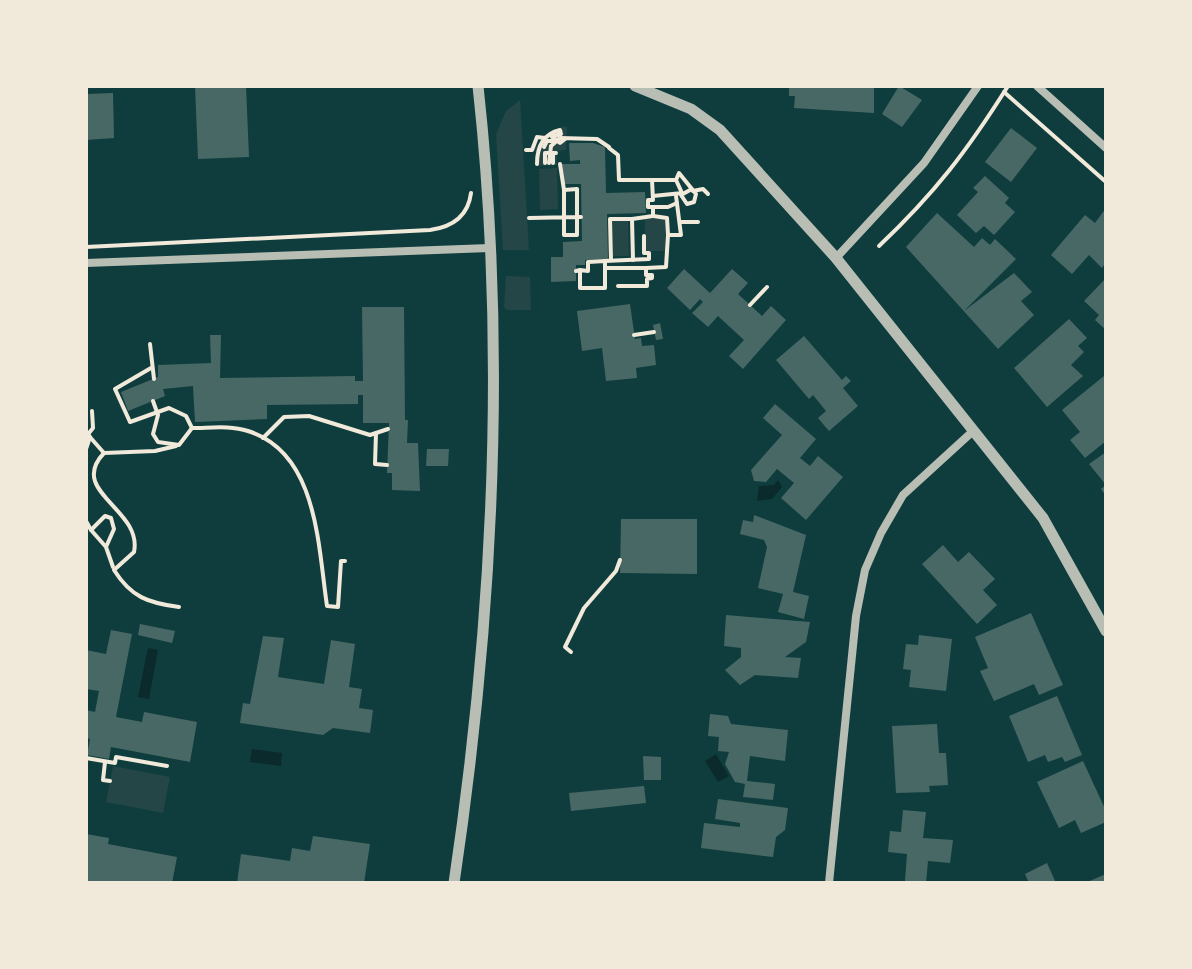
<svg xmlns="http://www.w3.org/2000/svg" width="1192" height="969" font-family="'Zilla Slab',serif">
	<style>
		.green { fill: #244646 }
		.water { fill: #0a2a2b }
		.building { fill: #486865 }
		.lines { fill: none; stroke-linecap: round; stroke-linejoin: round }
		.path { stroke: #f1e9da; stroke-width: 4 }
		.minor { stroke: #b8beb3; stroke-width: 8 }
		.tertiary { stroke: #b8beb3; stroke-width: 11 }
	</style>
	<rect width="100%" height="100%" fill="#0f3d3e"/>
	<!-- green -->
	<g class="green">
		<path d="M520,100L529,250H503L496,134L506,111Z"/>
		<path d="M567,126L566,150L557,151V165L536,166L535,148C544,134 551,129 567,126Z"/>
		<path d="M557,168L558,209L540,210L539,169Z"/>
		<path d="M645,219H665L666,251H645Z"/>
		<path d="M612,220H628L629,256H613Z"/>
		<path d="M506,276L530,277L531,310H507L504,307Z"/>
		<path d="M113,766L170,777L163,813L106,802Z"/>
	</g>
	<!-- water -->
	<g class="water">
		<path d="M778,480L782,487L772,499L757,501L759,486L774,485Z"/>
		<path d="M148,648L158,650L149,699L138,697Z"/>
		<path d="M252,749L282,753L281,766L250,762Z"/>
		<path d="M716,754L729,776L718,782L705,761Z"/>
	</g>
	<!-- building -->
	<g class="building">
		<path d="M195,86H246L249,157L198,159Z"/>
		<path d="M789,86H874V113L794,108L795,96H789Z"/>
		<path d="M899,86L922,100L902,127L882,114Z"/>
		<path d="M113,93L114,138L86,140V94Z"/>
		<path d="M1011,128L1037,148L1011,182L985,162Z"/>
		<path d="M569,143H593L605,147L606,193L645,192L646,213L607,214L608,259L585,260V265H576V281L551,282V257H563V242L582,241L581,184H562L561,164H580V160L570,161Z"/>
		<path d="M985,176L1009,198L1005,203L1015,212L994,235L984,226L976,233L957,215L978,192L973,188Z"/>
		<path d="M1106,208V262L1102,268L1089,255L1072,274L1051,255L1085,215L1095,223Z"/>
		<path d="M937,213L974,247L982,238L990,245L995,239L1016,259L964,311L1014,273L1032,292L1021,301L1034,315L998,349L906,247Z"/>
		<path d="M684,269L710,293L732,269L748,283L738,294L762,316L771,306L786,320L743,369L729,356L744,340L718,316L708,327L692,313L703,302L700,299L690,310L667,288Z"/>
		<path d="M1106,278V330L1095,320L1099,315L1084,301Z"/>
		<path d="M630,304L635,339L641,338L642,346L654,345L656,365L636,368L637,378L606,381L602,348L582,351L577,311Z"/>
		<path d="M362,307H404L405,420H408L407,443H418L420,491L392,490V473H387L389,423H363V395H358V404L267,405V419L195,422L193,386L163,389L165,396L128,411L121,392L158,377V365L211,363L210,335H221L220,378L355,376V381H363Z"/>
		<path d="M1069,319L1087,338L1078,346L1084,352L1071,365L1083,376L1047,407L1014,368Z"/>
		<path d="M660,323L663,339L656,340L653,325Z"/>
		<path d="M804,336L842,380L846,376L851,381L843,388L858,406L829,431L818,418L826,411L813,395L809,399L776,360Z"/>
		<path d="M1104,376L1106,441L1085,458L1070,440L1080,432L1062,410Z"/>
		<path d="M775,404L816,439L800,458L810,466L818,456L843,477L806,520L781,498L794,483L777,469L766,482L754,481L751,470L782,435L763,418Z"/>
		<path d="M427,449H449L448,466H426Z"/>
		<path d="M1106,452V496L1101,489L1106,485L1089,464Z"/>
		<path d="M754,515L806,535L793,592L809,596L804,619L778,612L783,594L758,588L767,547L764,540L740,534L743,520L753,522Z"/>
		<path d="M621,519H697V574L620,573Z"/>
		<path d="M943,545L958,562L969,552L995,579L983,590L997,605L977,624L922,564Z"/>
		<path d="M1031,613L1063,685L1039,695L1034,684L994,701L980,671L988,668L975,637Z"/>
		<path d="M726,615L810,622L806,642L785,657L801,658L798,678L755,675L740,685L725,670L741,657V648L724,646Z"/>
		<path d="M140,624L175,631L172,643L138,635Z"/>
		<path d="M111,630L132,634L116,717L142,722L144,712L197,722L190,762L111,747L109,759L87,755L90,739L86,738V710L95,712L99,691L86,689V650L106,654Z"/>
		<path d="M919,635L952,639L946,691L909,687L911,670L903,669L906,644L918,645Z"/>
		<path d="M263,636L284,638L278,677L324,684L331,640L355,644L349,687L362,689L359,708L373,710L370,733L333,728L323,735L240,723L243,703L250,704Z"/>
		<path d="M1057,696L1082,755L1065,762L1062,757L1048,762L1045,755L1028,762L1009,716Z"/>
		<path d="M710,714L728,716L731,724L788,730L785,761L750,756L747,781L775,784L773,800L743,797L745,784L735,782L725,764L729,752L718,751L719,737L708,736Z"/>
		<path d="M937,724L939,753H946L948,785L929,786L930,792L896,793L892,726Z"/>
		<path d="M643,756L661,757V780H644Z"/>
		<path d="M1083,761L1106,811V822L1081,833L1075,820L1059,828L1037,782Z"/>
		<path d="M644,786L646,803L571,811L569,793Z"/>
		<path d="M718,799L788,808L785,830L776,837L773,857L701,848L704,823L740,827V823L715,819Z"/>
		<path d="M903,810L926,812L923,838L953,840L950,863L928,861L926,883L905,881L907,854L888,852L890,831L901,832Z"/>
		<path d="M86,834L109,838L108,844L177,857L172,883H86Z"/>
		<path d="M313,836L370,844L364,883H237L241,854L290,861L292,848L310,851Z"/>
		<path d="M1047,863L1056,883H1029L1025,874Z"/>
		<path d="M1106,874V883H1085Z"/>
	</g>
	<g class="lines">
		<!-- path -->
		<g class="path">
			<path d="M1004,92L1106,182"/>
			<path d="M544,147L547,141H553"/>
			<path d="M609,148L618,155L619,180H652"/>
			<path d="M526,150H532L537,137L545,138"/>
			<path d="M545,163V153H556"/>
			<path d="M549,163L551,146L560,138L597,139L609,147"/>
			<path d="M553,163V153"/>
			<path d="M537,164C537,148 543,134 560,130L561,134L552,137L560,143L565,139"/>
			<path d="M560,164L564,190"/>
			<path d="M693,191L703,189L708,194"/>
			<path d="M653,196L682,193L676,180"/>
			<path d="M653,207H648V200H653L652,180H676L679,173L696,194L694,202L687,204L681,195L690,190"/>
			<path d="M653,216L667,218L668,235"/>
			<path d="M529,218L577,217V235H564V190L577,189V217H581"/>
			<path d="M632,219L653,216V207H668L677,203"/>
			<path d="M681,222H698"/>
			<path d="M879,246C935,193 967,151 1008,86"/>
			<path d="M86,247L430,230C452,227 468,217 471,193"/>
			<path d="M611,260L610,219H632L633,260"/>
			<path d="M605,261L649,259V253H644V236"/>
			<path d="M605,268H646V275H652V278L647,279V286H618"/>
			<path d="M646,268L666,267L668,235H681L676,196"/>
			<path d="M576,271L580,270V288H605V261L588,262V271L580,270"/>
			<path d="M750,305L767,287"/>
			<path d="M634,335L654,332"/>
			<path d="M150,344L154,379"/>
			<path d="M151,368L115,389L130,422L169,408L186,416L192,428C210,428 230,425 248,431C318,453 318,546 327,606L338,607L341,561H345"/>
			<path d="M153,401L158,415L153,434L158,442L179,445L192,428"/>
			<path d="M86,432L90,437L86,449"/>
			<path d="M89,433L93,428L92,411"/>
			<path d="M376,433L375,464L387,465"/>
			<path d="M89,436L104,453"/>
			<path d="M263,438L284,417L309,416L370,435L388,429"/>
			<path d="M176,446L155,451L104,453C67,492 143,509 134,552L114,570C131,597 148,603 179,607"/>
			<path d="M86,521L91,530"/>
			<path d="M106,547L114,529L111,518L105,516L91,530L106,547L113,567"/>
			<path d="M571,652L565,647L584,608L616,571L620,560"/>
			<path d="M86,758L115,763L116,757L167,766"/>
			<path d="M105,762L103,780L110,781"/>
		</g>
		<!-- minor -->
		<g class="minor">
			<path d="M1037,86L1106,148"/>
			<path d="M836,258L924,163L978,86"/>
			<path d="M86,263L489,248"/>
			<path d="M829,883L856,616L865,570L881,533L903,495L972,432"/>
		</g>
		<!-- tertiary -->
		<g class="tertiary">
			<path d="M635,86L691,109L720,130L836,258L1043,518L1106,631"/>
			<path d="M454,883C493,621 507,350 478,86"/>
		</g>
	</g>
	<!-- border -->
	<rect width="1192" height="969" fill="none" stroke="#f1e9da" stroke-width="176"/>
</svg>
